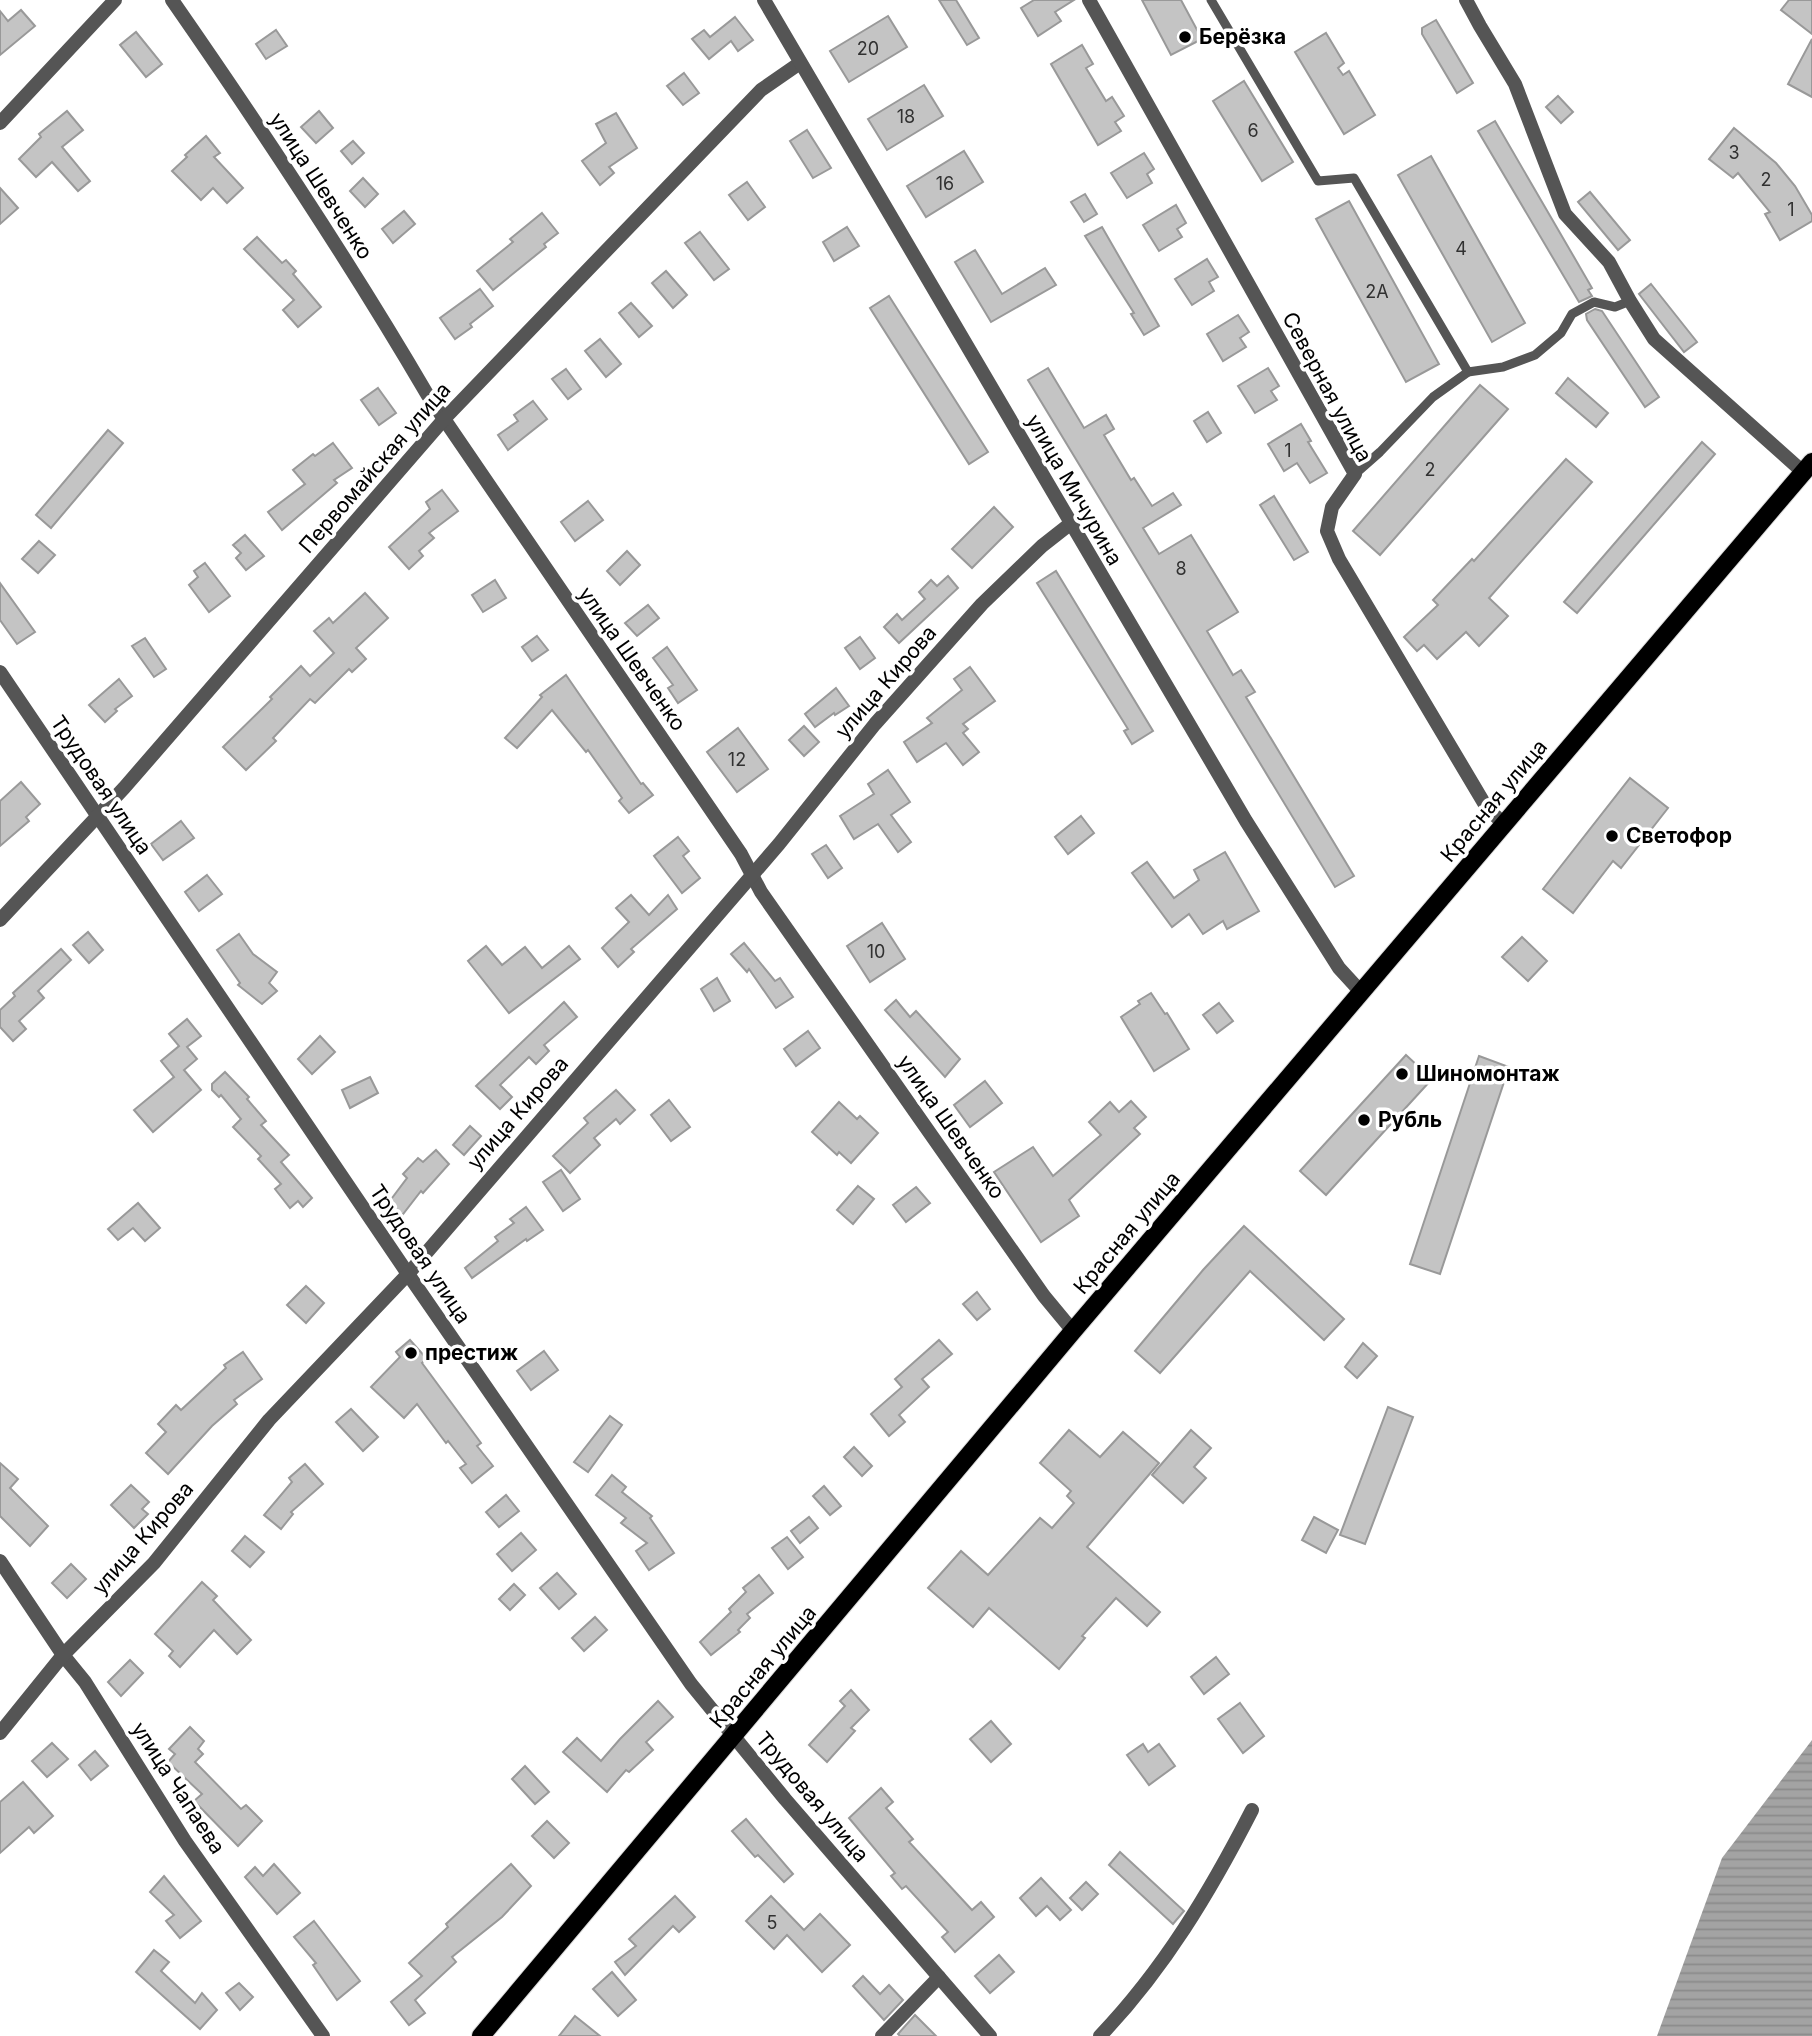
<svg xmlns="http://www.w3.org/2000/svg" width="1812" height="2036" font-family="Inter,sans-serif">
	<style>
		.water { fill: url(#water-rules) }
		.building { fill: #c4c4c4; stroke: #999; stroke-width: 2 }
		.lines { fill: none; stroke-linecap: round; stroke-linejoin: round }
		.primary-casing { stroke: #dbdbdb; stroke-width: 20 }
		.service { stroke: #555; stroke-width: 9 }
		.minor { stroke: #555; stroke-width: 14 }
		.tertiary { stroke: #555; stroke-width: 14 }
		.primary { stroke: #000; stroke-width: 18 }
		.poi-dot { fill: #000; stroke: #fff; stroke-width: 2.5 }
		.labels { text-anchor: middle; stroke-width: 7; stroke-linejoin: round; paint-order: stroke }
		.number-label { font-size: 18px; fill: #313131 }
		.poi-label { font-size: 21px; font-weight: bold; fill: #000; stroke: #fff; text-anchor: start }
		.street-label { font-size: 21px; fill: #000; stroke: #fff }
	</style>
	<defs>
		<pattern id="water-rules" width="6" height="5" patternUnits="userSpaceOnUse" patternTransform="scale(1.75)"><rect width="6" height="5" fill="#a3a3a3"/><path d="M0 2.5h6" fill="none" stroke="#8b8b8b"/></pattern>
	</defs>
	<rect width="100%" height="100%" fill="#fff"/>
	<!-- water -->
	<path class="water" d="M1812,1740V2036H1657L1722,1858Z"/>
	<!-- building -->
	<g class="building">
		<path d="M939,0H956L979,38L967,45Z"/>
		<path d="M1034,0H1074L1055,12L1061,21L1038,36L1021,8Z"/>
		<path d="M1142,0H1181L1202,39L1171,55Z"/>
		<path d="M1789,0H1812V34L1781,10Z"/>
		<path d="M21,10L35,26L0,55V11L8,21Z"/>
		<path d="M888,16L907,47L849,82L830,51Z"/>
		<path d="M735,17L753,40L738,51L731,41L709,59L692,39L704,30L710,37Z"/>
		<path d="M1436,20L1473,83L1457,93L1422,34V28Z"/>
		<path d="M276,30L287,46L266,59L256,44Z"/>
		<path d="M136,32L162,64L146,77L120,45Z"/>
		<path d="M1326,33L1344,63L1338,68L1343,75L1349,71L1375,115L1344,134L1295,52Z"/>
		<path d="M1812,39V97L1788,84Z"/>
		<path d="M1082,45L1093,64L1086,68L1106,101L1112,97L1124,116L1115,122L1121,131L1098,145L1051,64Z"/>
		<path d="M684,73L699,93L683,105L667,86Z"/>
		<path d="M1244,81L1293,162L1262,181L1213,101Z"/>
		<path d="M924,85L943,116L887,150L868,119Z"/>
		<path d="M1558,96L1573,112L1561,123L1546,107Z"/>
		<path d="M67,111L83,130L62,147L90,181L78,191L52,162L36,177L19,159L41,137L39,134Z"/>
		<path d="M319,111L333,128L316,143L301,127Z"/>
		<path d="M616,113L637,148L609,167L614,173L600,185L582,161L606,143L596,124Z"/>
		<path d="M1495,121L1592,288L1588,290L1592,296L1579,302L1478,131Z"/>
		<path d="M1734,128L1776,163L1795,186L1812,215V221L1780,240L1765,214L1770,212L1738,173L1733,178L1709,159Z"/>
		<path d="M807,130L831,168L813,178L790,141Z"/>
		<path d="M206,136L220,153L214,157L243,188L227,203L213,188L201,200L172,171L187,157L185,155Z"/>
		<path d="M353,141L364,153L352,164L341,151Z"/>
		<path d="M964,151L983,182L926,217L907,186Z"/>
		<path d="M1144,153L1154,169L1147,174L1152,183L1127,198L1111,173Z"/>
		<path d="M1431,156L1525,323L1492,342L1398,175Z"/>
		<path d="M363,178L378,194L365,207L350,191Z"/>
		<path d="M747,182L765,207L748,220L729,195Z"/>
		<path d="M0,188L18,208L0,224Z"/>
		<path d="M1590,192L1630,240L1618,250L1578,202Z"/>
		<path d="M1085,194L1097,214L1084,222L1071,202Z"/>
		<path d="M1349,201L1439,364L1406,382L1316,219Z"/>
		<path d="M1176,205L1186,223L1177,229L1182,237L1159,251L1143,225Z"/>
		<path d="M404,211L415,224L393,243L382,229Z"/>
		<path d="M542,213L558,233L544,244L546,247L493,290L477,271L513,242L510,239Z"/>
		<path d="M847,227L859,246L834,261L823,242Z"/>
		<path d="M1102,227L1159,326L1144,335L1131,314L1134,313L1085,236Z"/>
		<path d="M700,232L729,269L714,280L685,243Z"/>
		<path d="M257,237L282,263L286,260L296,271L293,274L321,307L298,327L283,310L294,300L244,249Z"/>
		<path d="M975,250L1002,294L1045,268L1056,285L991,322L955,262Z"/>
		<path d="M1207,259L1218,277L1209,282L1214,291L1192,305L1175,279Z"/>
		<path d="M666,271L687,295L673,308L652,283Z"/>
		<path d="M1651,284L1697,342L1684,352L1639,294Z"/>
		<path d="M480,289L493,306L470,324L472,327L455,339L440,318Z"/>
		<path d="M889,296L988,452L969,464L870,308Z"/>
		<path d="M631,303L652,326L639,337L619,313Z"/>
		<path d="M1595,309L1602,311L1659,397L1645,407L1587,320L1586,314Z"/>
		<path d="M1238,315L1249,332L1240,338L1246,347L1223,361L1207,334Z"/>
		<path d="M600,339L621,364L606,377L585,351Z"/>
		<path d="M1048,368L1084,428L1106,415L1114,429L1104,435L1131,480L1134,478L1152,506L1173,493L1181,505L1143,528L1159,554L1191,535L1238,612L1207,631L1233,675L1241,670L1255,692L1246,697L1354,876L1335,887L1028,380Z"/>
		<path d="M1268,368L1279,386L1271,391L1277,400L1255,413L1238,386Z"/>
		<path d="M566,369L581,389L568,399L552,379Z"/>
		<path d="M1568,378L1608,413L1596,427L1556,393Z"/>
		<path d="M1480,385L1508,409L1380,555L1353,531Z"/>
		<path d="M378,388L396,413L379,425L361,400Z"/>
		<path d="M533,401L547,419L508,450L498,435L518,421L514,415Z"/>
		<path d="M1208,412L1221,433L1207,442L1194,421Z"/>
		<path d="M1301,424L1311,441L1308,442L1327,473L1310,483L1297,463L1284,471L1268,444Z"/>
		<path d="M108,430L123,443L51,528L36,515Z"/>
		<path d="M1702,442L1715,454L1577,613L1564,602Z"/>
		<path d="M333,443L352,468L334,480L337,483L282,530L268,512L305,484L293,470L313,454L315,456Z"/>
		<path d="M1566,459L1592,482L1489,598L1508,616L1479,646L1466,632L1437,659L1424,645L1417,651L1404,637L1438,605L1433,600L1472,559L1474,561Z"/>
		<path d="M442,490L458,511L429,533L434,538L419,551L423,556L409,569L389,547L430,509L426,502Z"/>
		<path d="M1274,496L1308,552L1294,560L1260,505Z"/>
		<path d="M588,501L603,520L575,541L561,522Z"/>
		<path d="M994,507L1013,527L972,568L952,549Z"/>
		<path d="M245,535L264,556L246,570L236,558L241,553L233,545Z"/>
		<path d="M39,541L55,555L38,573L22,559Z"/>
		<path d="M627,551L640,565L620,585L607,571Z"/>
		<path d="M205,563L230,596L209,612L189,585L198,577L194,571Z"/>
		<path d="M1056,571L1153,731L1132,744L1124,731L1128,729L1037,583Z"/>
		<path d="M948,576L958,588L899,643L884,627L897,614L902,620L925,599L919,592L931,580L937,586Z"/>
		<path d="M495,580L506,598L483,612L472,595Z"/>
		<path d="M0,583L35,632L17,644L0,620Z"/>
		<path d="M365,593L388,618L356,648L366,659L352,672L349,669L315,703L310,699L273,738L276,741L246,770L223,747L272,699L270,697L301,666L310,676L334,653L314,631L329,618L333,623Z"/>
		<path d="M648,605L659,618L637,636L625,623Z"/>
		<path d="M537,636L548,650L532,661L522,647Z"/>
		<path d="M860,637L875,658L860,669L845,648Z"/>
		<path d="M145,638L166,669L154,677L132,646Z"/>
		<path d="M667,647L697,690L678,703L668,688L673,685L653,658Z"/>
		<path d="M970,667L995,701L963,724L968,729L963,733L979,752L963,765L946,743L917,762L904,742L932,723L927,718L962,690L954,679Z"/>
		<path d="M566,675L641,784L643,783L653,795L629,813L619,801L622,798L588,750L586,752L552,710L517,748L505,738L542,697L540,695Z"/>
		<path d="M119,679L132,696L115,709L117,711L105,722L89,705Z"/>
		<path d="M836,688L849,706L835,715L834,713L815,727L805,714Z"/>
		<path d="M804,726L819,742L804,756L789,740Z"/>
		<path d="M738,728L768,769L737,792L707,752Z"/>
		<path d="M888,770L910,802L891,815L911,842L898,852L878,824L854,839L840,816L874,794L868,784Z"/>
		<path d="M1630,778L1668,808L1621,868L1613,861L1573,913L1543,889Z"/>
		<path d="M21,782L40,804L26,817L29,821L0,846V801Z"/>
		<path d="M1081,816L1094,833L1068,854L1055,837Z"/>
		<path d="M181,821L194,838L163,860L151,844Z"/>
		<path d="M678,837L689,851L683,856L700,878L682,893L654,856Z"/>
		<path d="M826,845L842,868L828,878L812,854Z"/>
		<path d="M1225,852L1259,911L1227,929L1223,921L1203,934L1189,914L1172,927L1132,873L1147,862L1174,898L1199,880L1194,870Z"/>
		<path d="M207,875L222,894L199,911L185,892Z"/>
		<path d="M631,895L649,915L668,895L677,909L631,949L634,952L618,967L602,948L629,922L616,908Z"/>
		<path d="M882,923L905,959L870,982L847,946Z"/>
		<path d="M88,932L103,950L89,963L73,945Z"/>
		<path d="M239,934L253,954L277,972L269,983L277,991L262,1004L238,985L240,983L217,950Z"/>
		<path d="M1522,937L1547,961L1528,981L1502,957Z"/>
		<path d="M744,943L775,981L780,978L793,997L776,1008L749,969L747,972L731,954Z"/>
		<path d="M486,946L502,965L525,947L542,968L569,946L580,959L509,1013L468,961Z"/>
		<path d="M61,949L71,960L38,991L44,998L19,1021L26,1029L13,1041L0,1027V1010L15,996L13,993Z"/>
		<path d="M717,978L730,1001L714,1011L701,989Z"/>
		<path d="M1151,993L1165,1014L1167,1013L1189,1049L1154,1071L1121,1017L1140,1004L1138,1001Z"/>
		<path d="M896,1000L910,1017L916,1011L960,1059L945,1077L885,1010Z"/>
		<path d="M564,1002L577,1017L544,1045L549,1051L536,1064L529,1057L500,1085L512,1097L500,1109L476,1086Z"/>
		<path d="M1219,1003L1233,1021L1217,1033L1203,1015Z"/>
		<path d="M187,1019L201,1036L187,1047L197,1059L184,1070L201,1090L153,1132L134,1110L174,1077L161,1061L179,1046L169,1034Z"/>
		<path d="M808,1031L820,1048L796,1066L784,1049Z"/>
		<path d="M320,1036L335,1052L312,1074L298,1059Z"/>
		<path d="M1406,1055L1432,1079L1326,1195L1300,1171Z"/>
		<path d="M1479,1056L1509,1067L1440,1274L1410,1264Z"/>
		<path d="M225,1072L249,1097L247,1099L266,1121L261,1125L289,1155L281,1162L312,1198L303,1207L298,1201L290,1208L275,1189L281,1184L258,1159L261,1156L233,1127L241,1119L221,1095L219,1097L212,1090V1084Z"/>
		<path d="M370,1077L378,1093L350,1108L342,1090Z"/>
		<path d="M985,1081L1002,1103L970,1127L954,1105Z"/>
		<path d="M616,1090L635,1110L620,1124L616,1119L594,1138L600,1145L570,1173L553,1156L588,1123L584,1118Z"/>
		<path d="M669,1100L690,1127L671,1141L651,1115Z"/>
		<path d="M1131,1101L1146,1117L1134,1128L1140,1134L1069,1200L1079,1216L1041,1242L994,1172L1033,1147L1053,1176L1101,1135L1089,1122L1110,1102L1119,1112Z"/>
		<path d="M839,1102L857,1119L860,1116L878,1133L851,1163L839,1152L837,1155L812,1132Z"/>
		<path d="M470,1126L481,1136L464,1155L453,1145Z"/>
		<path d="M436,1150L449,1164L423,1193L421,1191L400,1218L386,1206L407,1178L403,1174L418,1158L423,1162Z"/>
		<path d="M561,1170L580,1199L563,1211L543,1182Z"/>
		<path d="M858,1186L874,1199L853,1224L837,1210Z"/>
		<path d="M916,1187L930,1203L906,1222L893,1205Z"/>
		<path d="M138,1203L160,1228L145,1241L133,1228L118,1240L108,1229Z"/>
		<path d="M526,1207L543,1230L527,1241L526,1239L472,1278L465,1268L498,1241L495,1237L514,1223L510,1219Z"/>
		<path d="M1244,1226L1344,1319L1324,1340L1250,1271L1160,1373L1135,1351L1203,1270Z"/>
		<path d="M306,1286L324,1303L306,1323L287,1305Z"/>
		<path d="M977,1292L990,1309L977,1320L963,1304Z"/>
		<path d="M410,1340L427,1359L422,1363L481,1443L477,1446L493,1466L472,1483L460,1468L466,1464L448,1441L446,1443L417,1404L404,1418L371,1387L400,1357L396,1352Z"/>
		<path d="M939,1340L952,1354L922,1379L929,1387L899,1415L905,1422L889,1436L871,1414L902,1387L895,1379Z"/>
		<path d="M1363,1343L1377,1356L1357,1378L1345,1367Z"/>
		<path d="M544,1351L558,1370L531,1390L517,1371Z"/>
		<path d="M243,1352L262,1379L234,1400L237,1404L212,1426L168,1474L146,1453L166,1432L158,1424L176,1405L181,1410L226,1368L224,1365Z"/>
		<path d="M1388,1407L1413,1417L1365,1544L1340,1535Z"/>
		<path d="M351,1409L378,1437L363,1451L336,1422Z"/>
		<path d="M610,1416L622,1425L588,1472L574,1462Z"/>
		<path d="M1069,1430L1100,1457L1123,1432L1159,1463L1087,1547L1160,1612L1147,1626L1116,1598L1082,1636L1085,1638L1059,1669L989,1608L973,1627L928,1588L961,1551L988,1575L1040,1518L1052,1528L1074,1503L1067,1496L1071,1491L1040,1463Z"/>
		<path d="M1191,1430L1211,1448L1194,1467L1206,1478L1183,1503L1152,1475Z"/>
		<path d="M854,1447L872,1466L862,1476L844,1457Z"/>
		<path d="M0,1463L18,1479L10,1488L48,1526L30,1546L0,1516Z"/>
		<path d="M305,1464L323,1484L291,1512L293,1514L281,1529L264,1515L292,1482L289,1478Z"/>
		<path d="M612,1475L626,1487L622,1492L652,1516L650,1518L674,1553L649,1570L636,1551L647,1543L621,1523L626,1518L596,1495Z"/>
		<path d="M131,1485L149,1502L142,1509L148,1514L134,1528L111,1505Z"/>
		<path d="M824,1486L841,1506L830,1515L813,1496Z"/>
		<path d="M506,1495L519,1511L499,1527L486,1512Z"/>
		<path d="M809,1517L818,1528L800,1543L791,1531Z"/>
		<path d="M1314,1517L1338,1530L1326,1553L1302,1540Z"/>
		<path d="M521,1533L536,1550L512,1571L497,1554Z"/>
		<path d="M245,1536L264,1552L250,1567L232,1551Z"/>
		<path d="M787,1537L803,1557L788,1569L772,1548Z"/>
		<path d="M71,1564L86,1579L67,1598L52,1583Z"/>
		<path d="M557,1573L576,1594L559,1609L540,1588Z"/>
		<path d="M759,1575L773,1593L747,1614L750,1618L738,1630L740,1632L711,1655L700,1642L731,1612L729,1609L746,1592L743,1588Z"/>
		<path d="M202,1582L217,1596L213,1600L251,1640L237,1654L214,1630L180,1667L169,1656L173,1651L155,1634Z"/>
		<path d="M514,1584L525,1595L510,1610L499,1599Z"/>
		<path d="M595,1617L607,1630L584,1651L572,1638Z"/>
		<path d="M1216,1657L1229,1674L1204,1694L1191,1677Z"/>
		<path d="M130,1660L143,1673L121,1696L108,1682Z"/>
		<path d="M851,1690L869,1710L851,1728L855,1731L827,1762L809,1745L845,1706L840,1701Z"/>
		<path d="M658,1701L673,1717L646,1742L653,1750L629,1772L626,1770L607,1792L563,1752L577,1738L601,1761L620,1739Z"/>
		<path d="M1240,1703L1264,1736L1243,1753L1218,1719Z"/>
		<path d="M991,1721L1011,1744L991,1762L970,1739Z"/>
		<path d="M190,1727L204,1741L198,1749L203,1754L195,1762L241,1809L246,1805L262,1821L238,1846L194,1801L202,1794L168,1762L175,1754L169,1749Z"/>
		<path d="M52,1743L68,1759L47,1777L32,1761Z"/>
		<path d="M1143,1744L1148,1752L1159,1744L1175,1766L1149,1785L1127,1755Z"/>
		<path d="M95,1751L108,1766L91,1780L79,1765Z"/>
		<path d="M525,1766L549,1792L535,1804L512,1779Z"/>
		<path d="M23,1782L53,1816L34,1833L29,1827L0,1853V1802Z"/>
		<path d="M881,1788L893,1802L886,1808L913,1839L909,1842L972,1910L981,1902L994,1917L955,1952L942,1937L948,1932L906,1886L902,1889L891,1876L895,1873L849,1818Z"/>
		<path d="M746,1819L793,1874L784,1882L758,1855L755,1857L732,1831Z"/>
		<path d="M547,1821L569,1843L554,1858L532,1836Z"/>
		<path d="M1120,1852L1184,1911L1173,1924L1109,1865Z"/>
		<path d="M274,1864L300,1893L277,1914L245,1877L255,1867L263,1876Z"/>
		<path d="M511,1864L531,1886L502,1917L452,1957L456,1962L415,2000L425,2013L409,2025L391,2002L422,1976L409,1963L448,1927L446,1924Z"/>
		<path d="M164,1876L201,1921L180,1938L166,1921L174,1915L150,1892Z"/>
		<path d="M1041,1878L1071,1910L1060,1920L1047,1906L1036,1916L1020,1898Z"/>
		<path d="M1086,1882L1098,1894L1082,1910L1070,1898Z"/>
		<path d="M675,1896L695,1917L679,1932L673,1926L625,1975L615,1962L636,1946L629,1939Z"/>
		<path d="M771,1896L804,1930L820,1914L850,1945L822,1972L787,1935L774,1949L746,1921Z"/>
		<path d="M314,1921L360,1981L337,2000L313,1965L316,1963L294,1937Z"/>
		<path d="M154,1950L169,1962L161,1971L195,2003L202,1993L217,2010L200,2029L136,1972Z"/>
		<path d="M999,1955L1014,1972L990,1993L975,1976Z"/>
		<path d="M612,1972L636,2000L618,2016L593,1989Z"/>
		<path d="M863,1976L880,1994L889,1985L903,2000L884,2020L853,1986Z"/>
		<path d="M239,1983L253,1997L240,2010L226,1993Z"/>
		<path d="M915,2015L936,2036H900L898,2034Z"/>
		<path d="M575,2016L600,2036H559Z"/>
	</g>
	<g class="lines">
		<defs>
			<path id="primary" d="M481,2036L1073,1331L1812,462"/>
		</defs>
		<!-- primary casing -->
		<use href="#primary" class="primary-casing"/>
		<!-- service -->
		<g class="service">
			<path d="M1211,0L1318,181L1354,178L1468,372L1503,367L1535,355L1561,333L1572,314L1594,302L1615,307L1630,301"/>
			<path d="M1355,474L1380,452L1433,397L1468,372"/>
		</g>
		<!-- minor -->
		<g class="minor">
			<path d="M172,0C261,128 348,259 427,394L741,854L761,892L1044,1296L1073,1331"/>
			<path d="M1089,0L1355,474L1332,507L1327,531L1339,559L1487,808L1504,824"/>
			<path d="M1466,0L1480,26L1515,84L1565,214L1609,262L1630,301L1654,339L1803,472"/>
			<path d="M0,123L115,0"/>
			<path d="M0,672L408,1274L691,1684L785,1799L990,2036"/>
			<path d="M0,920L124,788L445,418L761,90L800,63"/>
			<path d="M0,1561L63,1655L85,1682L185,1841L323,2036"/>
			<path d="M0,1733L63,1655L154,1563L269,1420L408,1274L779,844L875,724L982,604L1042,546L1070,524"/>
			<path d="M882,2036L939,1977"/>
			<path d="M1100,2036C1164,1969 1210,1892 1252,1810"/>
		</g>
		<!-- tertiary -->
		<path class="tertiary" d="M764,0L1246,821L1339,968L1361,992"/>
		<!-- primary -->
		<use href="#primary" class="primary"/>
	</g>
	<!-- markers -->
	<g class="poi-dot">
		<circle cx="1185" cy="37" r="7"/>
		<circle cx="1612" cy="836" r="7"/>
		<circle cx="1402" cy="1074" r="7"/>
		<circle cx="1364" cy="1120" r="7"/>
		<circle cx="411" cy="1353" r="7"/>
	</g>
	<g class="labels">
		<!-- number labels -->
		<g class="number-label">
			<text x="868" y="55">20</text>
			<text x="906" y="123">18</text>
			<text x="1253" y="137">6</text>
			<text x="1734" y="159">3</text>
			<text x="1766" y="186">2</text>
			<text x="945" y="190">16</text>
			<text x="1791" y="216">1</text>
			<text x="1461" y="255">4</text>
			<text x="1377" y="298">2А</text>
			<text x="1288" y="457">1</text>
			<text x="1430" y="476">2</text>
			<text x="1181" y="575">8</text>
			<text x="737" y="766">12</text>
			<text x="876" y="958">10</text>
			<text x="772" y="1929">5</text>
		</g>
		<!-- poi labels -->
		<g class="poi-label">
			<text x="1199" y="44">Берёзка</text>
			<text x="1626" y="843">Светофор</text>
			<text x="1416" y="1081">Шиномонтаж</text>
			<text x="1378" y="1127">Рубль</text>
			<text x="425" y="1360">престиж</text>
		</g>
		<!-- street labels -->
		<g class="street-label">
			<text transform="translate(321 186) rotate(57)" y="7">улица Шевченко</text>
			<text transform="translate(1327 387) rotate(62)" y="7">Северная улица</text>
			<text transform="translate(375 468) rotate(-49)" y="7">Первомайская улица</text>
			<text transform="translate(1074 490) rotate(60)" y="7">улица Мичурина</text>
			<text transform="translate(632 659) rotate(55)" y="7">улица Шевченко</text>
			<text transform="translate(886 682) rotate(-49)" y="7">улица Кирова</text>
			<text transform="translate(101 785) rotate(56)" y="7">Трудовая улица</text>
			<text transform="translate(1494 801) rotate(-50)" y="7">Красная улица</text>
			<text transform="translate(518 1113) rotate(-49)" y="7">улица Кирова</text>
			<text transform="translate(951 1127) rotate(55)" y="7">улица Шевченко</text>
			<text transform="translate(1127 1233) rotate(-50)" y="7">Красная улица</text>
			<text transform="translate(420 1254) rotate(56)" y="7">Трудовая улица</text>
			<text transform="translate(143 1538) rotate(-49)" y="7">улица Кирова</text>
			<text transform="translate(763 1667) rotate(-50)" y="7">Красная улица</text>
			<text transform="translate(178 1788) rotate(57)" y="7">улица Чапаева</text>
			<text transform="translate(812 1797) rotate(50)" y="7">Трудовая улица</text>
		</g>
	</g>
</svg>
